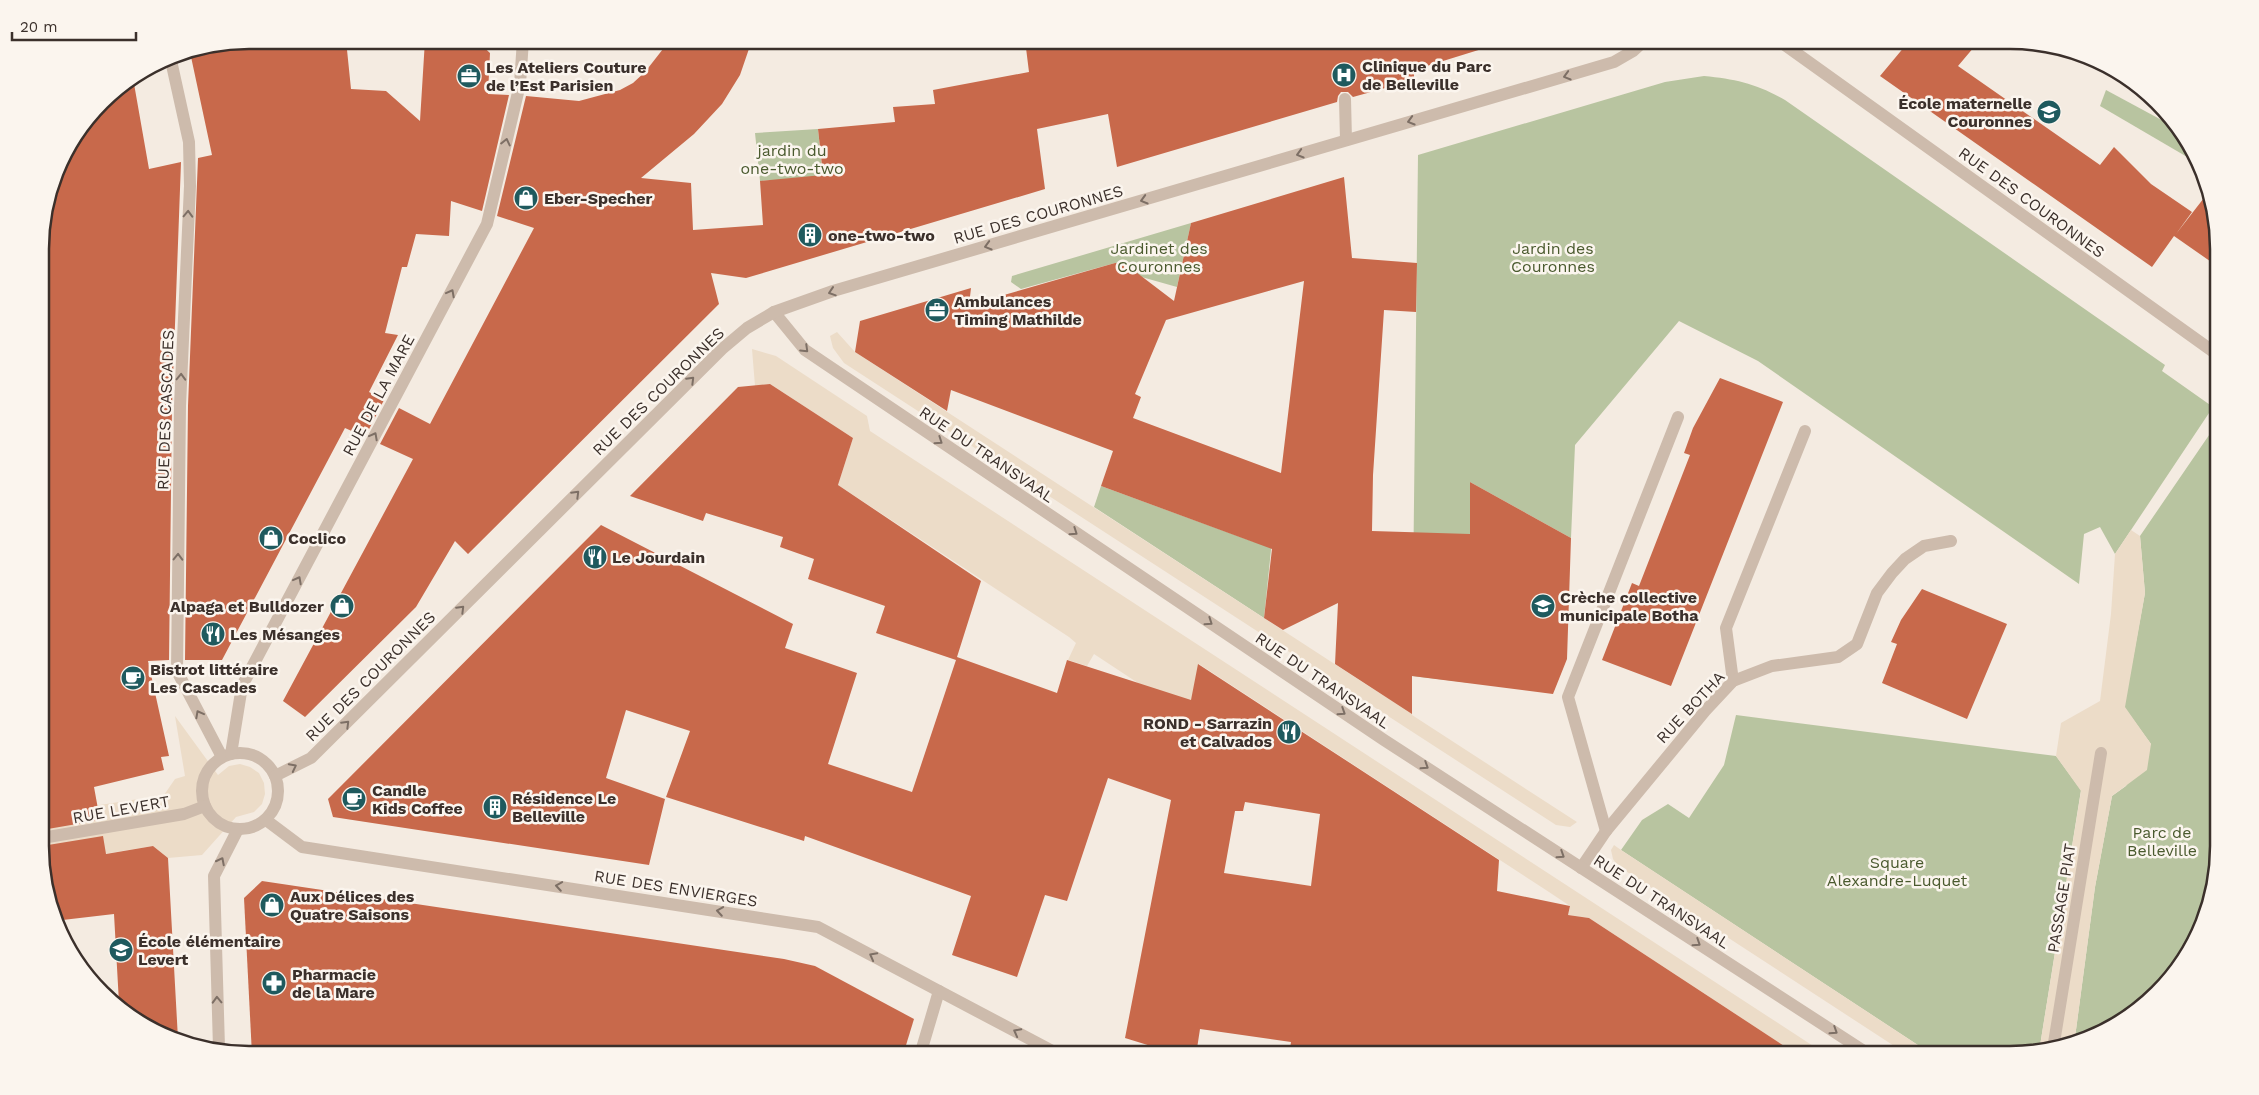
<svg xmlns="http://www.w3.org/2000/svg" width="2259" height="1095" font-family="'Work Sans',sans-serif">
	<style>
		.green { fill: #b8c4a0 }
		.plaza { fill: #ecdcc8 }
		.building { fill: #c8694b; fill-rule: evenodd }
		.lines { fill: none; stroke-linecap: round; stroke-linejoin: round }
		.lane { stroke: #cdbbac; stroke-width: 12 }
		.street { stroke: #cdbbac; stroke-width: 12 }
		.oneway { stroke: #7d6f65 }
		.labels { text-anchor: middle; stroke-width: 5; stroke-linejoin: round; paint-order: stroke }
		.poi-label { font-size: 16px; font-weight: bold; fill: #3b302b; stroke: #fbf5ee; text-anchor: start }
		.park-label { font-size: 16px; fill: #4a5a2e; stroke: #fbf5ee }
		.street-label { font-size: 16px; fill: #3b302b; stroke: #fbf5ee }
		.rim { fill: none; stroke: #3b302b; stroke-width: 2.5 }
	</style>
	<rect width="100%" height="100%" fill="#f4ebe1"/>
	<!-- green -->
	<g class="green">
		<path d="M1704,76C1736,79 1757,84 1785,100L2165,365L2162,371L2213,407L2115,554L2100,527L2084,534L2079,584L1758,361L1679,321L1575,445L1571,538L1470,482L1471,683L1412,676L1418,155L1665,82Z"/>
		<path d="M2106,90L2182,131L2194,161L2100,106Z"/>
		<path d="M818,129L822,168L851,185L774,180L760,181L755,133Z"/>
		<path d="M1191,223L1177,287L1138,276L1115,263L1021,289L1011,282L1012,276Z"/>
		<path d="M2218,422L2219,847L2198,939L2168,984L2127,1020L2074,1045L2095,887L2112,796L2126,786L2151,744L2124,707L2145,593L2140,536Z"/>
		<path d="M1279,472L1264,618L1094,507L1101,486L1254,542Z"/>
		<path d="M1736,715L2056,756L2081,790L2039,1052L2024,1055H1933L1621,850L1642,820L1668,804L1689,818L1724,765Z"/>
	</g>
	<!-- plaza -->
	<g class="plaza">
		<path d="M837,332L855,352L1370,687L1394,702L1412,706V715L1577,822L1570,827L1556,825L844,363L833,348L830,336Z"/>
		<path d="M752,349L776,356L867,416L870,431L1827,1055H1798L1589,918L1568,915L1570,906L1549,892L1199,664L1188,716L1094,654L1087,666L1068,660L1076,643L1069,637L838,485L853,438L770,384L755,386Z"/>
		<path d="M2131,530L2140,536L2145,593L2125,707L2151,744L2147,770L2112,796L2095,887L2074,1045L2039,1052L2081,791L2056,756L2061,723L2100,701L2111,614L2115,554Z"/>
		<path d="M175,716L218,775L229,766L240,764L250,767L259,773L264,783L265,794L262,804L254,812L236,817L202,855L168,858L153,846L42,864V814L164,795L175,779L185,776Z"/>
		<path d="M1614,845L1621,850L1933,1055H1908L1618,866L1613,859L1611,850Z"/>
	</g>
	<!-- building -->
	<g class="building">
		<path d="M248,40H346L351,89L386,91L420,121L425,40H476L490,53L488,94L509,95L482,211L451,201L449,236L416,234L407,267H402L385,333L398,335L369,392L384,400L365,437L345,428L222,660H185L188,406L198,158L212,155L190,52Z"/>
		<path d="M670,40H752L740,75L722,104L694,134L641,178L691,183L693,230L763,225L760,181L823,175L818,129L895,122L893,107L935,104L933,90L1029,72L1025,40H1096L1097,47L1154,40H1484L1485,48L1414,70V80L1353,97L1348,92H1341L1338,96L1337,102L1117,167L1108,114L1037,129L1045,189L746,278L711,273L719,304L468,554L455,541L416,607L305,717L283,701L413,459L380,444L399,408L430,424L534,228L497,216L526,96L579,101L620,90L633,83L645,72Z"/>
		<path d="M1910,40H1980L1958,66L2100,165L2114,147L2151,184L2192,212L2176,234L2207,194L2217,221V266L2174,236L2152,267L1880,76Z"/>
		<path d="M133,78L149,169L181,162L172,406L169,660L148,661L169,756L161,757L164,770L94,787L100,820L42,830L40,234L61,156L111,92Z"/>
		<path d="M1344,177L1352,258L1417,263L1416,312L1384,310L1373,475L1372,531L1470,534V482L1571,538L1567,659L1553,694L1412,676V714L1335,664L1338,603L1283,630L1264,618L1272,549L1101,486L1113,451L951,390L947,411L855,352L860,321L971,288L969,305L1115,263H1122L1128,266L1174,301L1191,223ZM1304,281L1281,473L1133,418L1141,397L1135,394L1166,320Z"/>
		<path d="M1720,378L1783,402L1671,686L1602,660L1632,583L1639,586L1690,455L1684,453L1693,428Z"/>
		<path d="M770,384L853,438L838,485L981,581L957,657L1057,693L1067,660L1191,700L1198,664L1499,860L1497,891L1570,906L1568,915L1589,918L1798,1055H1289L1291,1042L1200,1029L1196,1055H1180L1125,1038L1171,800L1108,778L1067,901L1045,895L1017,977L952,955L971,896L805,836L804,841L666,797L690,731L626,710L606,778L665,799L649,865L333,817L328,799L601,525L793,624L785,648L857,673L828,764L912,792L956,660L876,633L885,606L808,579L814,559L780,547L783,537L706,513L703,521L630,496L738,387ZM1245,802L1320,814L1311,886L1224,873L1235,811H1243Z"/>
		<path d="M1922,589L2007,624L1967,719L1882,683L1897,644L1891,642L1901,620Z"/>
		<path d="M103,836L106,854L153,846L168,858L178,1039L156,1034L119,1003L114,914L54,921L42,874V846Z"/>
		<path d="M262,881L784,959L815,966L914,1019L903,1055H252L244,898Z"/>
	</g>
	<g class="lines">
		<!-- lane -->
		<g class="lane">
			<path d="M1345,99L1346,140"/>
			<path d="M1733,681L1726,628L1805,431"/>
			<path d="M1606,831L1568,697L1678,417"/>
			<path d="M1581,868L1606,831L1705,711L1733,681L1772,666L1838,657L1857,644L1877,593L1892,573L1905,559L1924,546L1951,541"/>
			<path d="M920,1055L939,991"/>
		</g>
		<!-- street -->
		<g class="street">
			<path d="M1778,40L2218,355"/>
			<path d="M170,56L189,142L190,186L180,406L177,671L222,757"/>
			<path d="M774,312L805,350L1384,740L1870,1055"/>
			<circle cx="240" cy="791" r="38"/>
			<path d="M231,754L242,686L487,224L520,84L523,40"/>
			<path d="M275,776L311,758L722,349L747,328L774,312L833,291L1614,62L1633,51L1645,40"/>
			<path d="M266,820L302,847L818,927L1060,1055"/>
			<path d="M42,838L184,814L205,806"/>
			<path d="M219,1048L214,876L237,831"/>
			<path d="M2053,1049L2101,753"/>
		</g>
	</g>
	<!-- one-way arrows -->
	<defs><path id="oneway-chevron" d="M-2-3.5L2.5 0L-2 3.5" fill="none" stroke-width="1.6" stroke-linecap="round" stroke-linejoin="round" transform="scale(1.25)"/></defs>
	<g class="oneway">
		<use href="#oneway-chevron" transform="translate(1567 76) rotate(164)"/>
		<use href="#oneway-chevron" transform="translate(1411 121) rotate(164)"/>
		<use href="#oneway-chevron" transform="translate(506 142) rotate(-77)"/>
		<use href="#oneway-chevron" transform="translate(1300 154) rotate(164)"/>
		<use href="#oneway-chevron" transform="translate(1144 200) rotate(164)"/>
		<use href="#oneway-chevron" transform="translate(188 214) rotate(-88)"/>
		<use href="#oneway-chevron" transform="translate(988 246) rotate(164)"/>
		<use href="#oneway-chevron" transform="translate(832 292) rotate(162)"/>
		<use href="#oneway-chevron" transform="translate(451 293) rotate(-62)"/>
		<use href="#oneway-chevron" transform="translate(805 349) rotate(44)"/>
		<use href="#oneway-chevron" transform="translate(181 377) rotate(-88)"/>
		<use href="#oneway-chevron" transform="translate(691 380) rotate(-45)"/>
		<use href="#oneway-chevron" transform="translate(374 436) rotate(-62)"/>
		<use href="#oneway-chevron" transform="translate(939 441) rotate(34)"/>
		<use href="#oneway-chevron" transform="translate(576 494) rotate(-45)"/>
		<use href="#oneway-chevron" transform="translate(1074 532) rotate(34)"/>
		<use href="#oneway-chevron" transform="translate(178 557) rotate(-89)"/>
		<use href="#oneway-chevron" transform="translate(298 580) rotate(-62)"/>
		<use href="#oneway-chevron" transform="translate(461 609) rotate(-45)"/>
		<use href="#oneway-chevron" transform="translate(1209 622) rotate(34)"/>
		<use href="#oneway-chevron" transform="translate(1342 712) rotate(33)"/>
		<use href="#oneway-chevron" transform="translate(199 714) rotate(-118)"/>
		<use href="#oneway-chevron" transform="translate(346 724) rotate(-45)"/>
		<use href="#oneway-chevron" transform="translate(1425 766) rotate(33)"/>
		<use href="#oneway-chevron" transform="translate(293 767) rotate(-27)"/>
		<use href="#oneway-chevron" transform="translate(1561 855) rotate(33)"/>
		<use href="#oneway-chevron" transform="translate(221 861) rotate(-63)"/>
		<use href="#oneway-chevron" transform="translate(559 886) rotate(-171)"/>
		<use href="#oneway-chevron" transform="translate(720 911) rotate(-171)"/>
		<use href="#oneway-chevron" transform="translate(1697 943) rotate(33)"/>
		<use href="#oneway-chevron" transform="translate(873 956) rotate(-152)"/>
		<use href="#oneway-chevron" transform="translate(217 1000) rotate(-92)"/>
		<use href="#oneway-chevron" transform="translate(1834 1031) rotate(33)"/>
		<use href="#oneway-chevron" transform="translate(1017 1032) rotate(-152)"/>
	</g>
	<!-- icons -->
	<defs>
		<symbol id="hospital-disc" viewBox="-11 -11 22 22"><circle r="9.5" fill="#1f5a5e" stroke="#fbf5ee"/><path d="M-5-5h3v3.5h4V-5h3V5h-3V1.5h-4V5h-3Z" fill="#fff"/></symbol>
		<symbol id="office-disc" viewBox="-11 -11 22 22"><circle r="9.5" fill="#1f5a5e" stroke="#fbf5ee"/><path d="M-6-3h4V-5.5h4V-3h4V5H-6ZM-1-4.5V-3h2v-1.5ZM-6 0V1H6V0Z" fill="#fff"/></symbol>
		<symbol id="school-disc" viewBox="-11 -11 22 22"><circle r="9.5" fill="#1f5a5e" stroke="#fbf5ee"/><path d="M0-5L7-2L0 1L-7-2ZM-4 1L0 2.5L4 1V4Q0 6-4 4Z" fill="#fff"/></symbol>
		<symbol id="shop-disc" viewBox="-11 -11 22 22"><circle r="9.5" fill="#1f5a5e" stroke="#fbf5ee"/><path d="M-5-2.5h2.3a2.7 3.5 0 0 1 5.4 0H5L5.5 6h-11ZM-1.5-2.5h3a1.5 2.3 0 0 0-3 0Z" fill="#fff"/></symbol>
		<symbol id="building-disc" viewBox="-11 -11 22 22"><circle r="9.5" fill="#1f5a5e" stroke="#fbf5ee"/><path d="M-4-6H4V6H1V3H-1V6H-4ZM-2.5-4.3h1.7v1.8h-1.7ZM.8-4.3h1.7v1.8H.8ZM-2.5-1h1.7V.8h-1.7ZM.8-1h1.7V.8H.8Z" fill="#fff"/></symbol>
		<symbol id="restaurant-disc" viewBox="-11 -11 22 22"><circle r="9.5" fill="#1f5a5e" stroke="#fbf5ee"/><path d="M-5-6h1v4h1v-4h1v4h1v-4h1v5L-1.5 .5V6h-2V.5L-5-1ZM5-6V6H3V1.5H1.5Q1.5-4 5-6Z" fill="#fff"/></symbol>
		<symbol id="cafe-disc" viewBox="-11 -11 22 22"><circle r="9.5" fill="#1f5a5e" stroke="#fbf5ee"/><path d="M-5.5-4.5H6V0H3Q3 3.5 0 3.5H-2.5Q-5.5 3.5-5.5 0ZM3-3.2v2h1.7v-2ZM-6 4.5H4V6H-6Z" fill="#fff"/></symbol>
		<symbol id="pharmacy-disc" viewBox="-11 -11 22 22"><circle r="9.5" fill="#1f5a5e" stroke="#fbf5ee"/><path d="M-2-6h4v4h4v4h-4v4h-4v-4h-4v-4h4Z" fill="#fff"/></symbol>
	</defs>
	<g fill-rule="evenodd">
		<use href="#hospital-disc" x="1330" y="61" width="28" height="28"/>
		<use href="#office-disc" x="455" y="62" width="28" height="28"/>
		<use href="#school-disc" x="2035" y="98" width="28" height="28"/>
		<use href="#shop-disc" x="512" y="184" width="28" height="28"/>
		<use href="#building-disc" x="796" y="221" width="28" height="28"/>
		<use href="#office-disc" x="923" y="296" width="28" height="28"/>
		<use href="#shop-disc" x="257" y="524" width="28" height="28"/>
		<use href="#restaurant-disc" x="581" y="543" width="28" height="28"/>
		<use href="#shop-disc" x="328" y="592" width="28" height="28"/>
		<use href="#school-disc" x="1529" y="592" width="28" height="28"/>
		<use href="#restaurant-disc" x="199" y="620" width="28" height="28"/>
		<use href="#cafe-disc" x="119" y="664" width="28" height="28"/>
		<use href="#restaurant-disc" x="1275" y="718" width="28" height="28"/>
		<use href="#cafe-disc" x="340" y="785" width="28" height="28"/>
		<use href="#building-disc" x="481" y="793" width="28" height="28"/>
		<use href="#shop-disc" x="258" y="891" width="28" height="28"/>
		<use href="#school-disc" x="107" y="936" width="28" height="28"/>
		<use href="#pharmacy-disc" x="260" y="969" width="28" height="28"/>
	</g>
	<g class="labels">
		<!-- poi labels -->
		<g class="poi-label">
			<text x="1362" y="72">Clinique du Parc<tspan x="1362" dy="18">de Belleville</tspan></text>
			<text x="486" y="73">Les Ateliers Couture<tspan x="486" dy="18">de l’Est Parisien</tspan></text>
			<text x="2032" y="109" text-anchor="end">École maternelle<tspan x="2032" dy="18">Couronnes</tspan></text>
			<text x="544" y="204">Eber-Specher</text>
			<text x="828" y="241">one-two-two</text>
			<text x="954" y="307">Ambulances<tspan x="954" dy="18">Timing Mathilde</tspan></text>
			<text x="288" y="544">Coclico</text>
			<text x="612" y="563">Le Jourdain</text>
			<text x="1560" y="603">Crèche collective<tspan x="1560" dy="18">municipale Botha</tspan></text>
			<text x="324" y="612" text-anchor="end">Alpaga et Bulldozer</text>
			<text x="230" y="640">Les Mésanges</text>
			<text x="150" y="675">Bistrot littéraire<tspan x="150" dy="18">Les Cascades</tspan></text>
			<text x="1272" y="729" text-anchor="end">ROND - Sarrazin<tspan x="1272" dy="18">et Calvados</tspan></text>
			<text x="372" y="796">Candle<tspan x="372" dy="18">Kids Coffee</tspan></text>
			<text x="512" y="804">Résidence Le<tspan x="512" dy="18">Belleville</tspan></text>
			<text x="290" y="902">Aux Délices des<tspan x="290" dy="18">Quatre Saisons</tspan></text>
			<text x="138" y="947">École élémentaire<tspan x="138" dy="18">Levert</tspan></text>
			<text x="292" y="980">Pharmacie<tspan x="292" dy="18">de la Mare</tspan></text>
		</g>
		<!-- park labels -->
		<g class="park-label">
			<text x="792" y="156">jardin du<tspan x="792" dy="18">one-two-two</tspan></text>
			<text x="1159" y="254">Jardinet des<tspan x="1159" dy="18">Couronnes</tspan></text>
			<text x="1553" y="254">Jardin des<tspan x="1553" dy="18">Couronnes</tspan></text>
			<text x="2162" y="838">Parc de<tspan x="2162" dy="18">Belleville</tspan></text>
			<text x="1897" y="868">Square<tspan x="1897" dy="18">Alexandre-Luquet</tspan></text>
		</g>
		<!-- street labels -->
		<g class="street-label">
			<text transform="translate(2032 202) rotate(36)" y="6">RUE DES COURONNES</text>
			<text transform="translate(1038 214) rotate(-16)" y="6">RUE DES COURONNES</text>
			<text transform="translate(658 391) rotate(-44)" y="6">RUE DES COURONNES</text>
			<text transform="translate(378 395) rotate(-62)" y="6">RUE DE LA MARE</text>
			<text transform="translate(165 410) rotate(-88)" y="6">RUE DES CASCADES</text>
			<text transform="translate(987 454) rotate(34)" y="6">RUE DU TRANSVAAL</text>
			<text transform="translate(370 676) rotate(-45)" y="6">RUE DES COURONNES</text>
			<text transform="translate(1323 680) rotate(34)" y="6">RUE DU TRANSVAAL</text>
			<text transform="translate(1690 707) rotate(-47)" y="6">RUE BOTHA</text>
			<text transform="translate(121 809) rotate(-10)" y="6">RUE LEVERT</text>
			<text transform="translate(676 888) rotate(9)" y="6">RUE DES ENVIERGES</text>
			<text transform="translate(2061 898) rotate(-81)" y="6">PASSAGE PIAT</text>
			<text transform="translate(1662 901) rotate(33)" y="6">RUE DU TRANSVAAL</text>
		</g>
	</g>
	<!-- crop -->
	<path d="M0 0H2259V1095H0ZM249 49H2010A200 200 0 0 1 2210 249V846A200 200 0 0 1 2010 1046H249A200 200 0 0 1 49 846V249A200 200 0 0 1 249 49Z" fill="#fbf5ee" fill-rule="evenodd"/>
	<path class="rim" d="M249 49H2010A200 200 0 0 1 2210 249V846A200 200 0 0 1 2010 1046H249A200 200 0 0 1 49 846V249A200 200 0 0 1 249 49Z"/>
	<!-- scale -->
	<path d="M12 32v8h124v-8" fill="none" stroke="#3b302b" stroke-width="2.5"/>
	<text x="20" y="32" font-size="15" fill="#3b302b" stroke="#fbf5ee" stroke-width="4" paint-order="stroke">20 m</text>
</svg>
